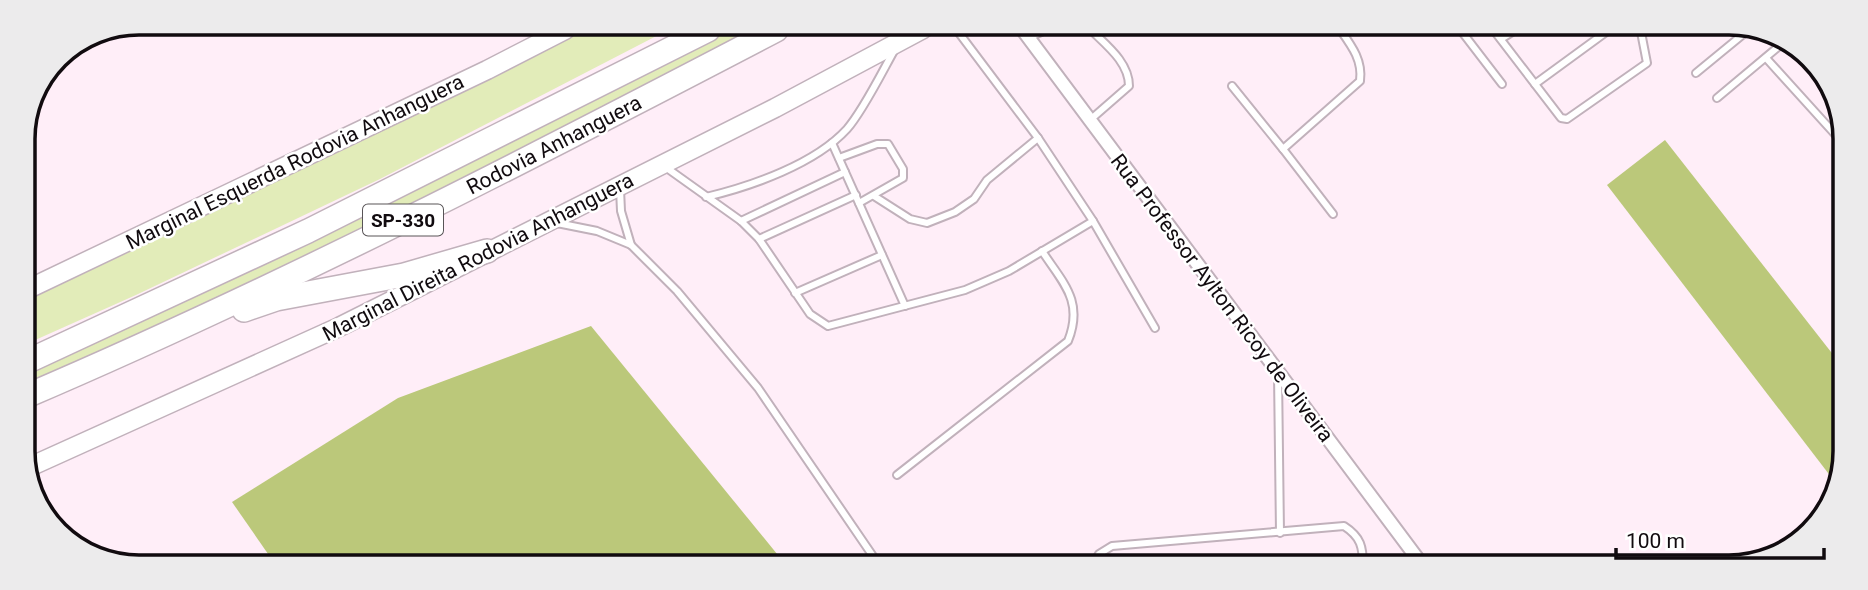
<svg xmlns="http://www.w3.org/2000/svg" width="1868" height="590" font-family="Roboto,sans-serif">
	<style>
		.green { fill: #e2ecb9 }
		.forest { fill: #bbc87a }
		.lines { fill: none; stroke-linecap: round; stroke-linejoin: round }
		.lane-casing { stroke: #c1b1bb; stroke-width: 10 }
		.street-casing { stroke: #c1b1bb; stroke-width: 16 }
		.secondary-casing { stroke: #c1b1bb; stroke-width: 21 }
		.highway-casing { stroke: #c1b1bb; stroke-width: 26 }
		.lane { stroke: #fff; stroke-width: 6 }
		.street { stroke: #fff; stroke-width: 12 }
		.secondary { stroke: #fff; stroke-width: 18 }
		.highway { stroke: #fff; stroke-width: 23 }
		.labels { text-anchor: middle; stroke-width: 5; stroke-linejoin: round; paint-order: stroke }
		.shield { fill: #fff; stroke: #585457; stroke-width: 2 }
		.shield-label { font-size: 19px; font-weight: bold; fill: #110b0f }
		.street-label { font-size: 21px; fill: #110b0f; stroke: #fff }
		.rim { fill: none; stroke: #110b0f; stroke-width: 3.5 }
	</style>
	<rect width="100%" height="100%" fill="#ffeef8"/>
	<!-- green -->
	<g class="green">
		<path d="M580,30H668L380,179L136,295L24,345V298L350,146Z"/>
		<path d="M731,30H762L281,271L24,389V375C264,267 498,150 731,30Z"/>
	</g>
	<!-- forest -->
	<g class="forest">
		<path d="M1665,140L1842,366L1841,481L1838,486L1607,185Z"/>
		<path d="M591,326L786,565L275,564L232,502L398,398Z"/>
	</g>
	<g class="lines">
		<defs>
			<g id="lane">
				<path d="M1459,28L1502,84"/>
				<path d="M1492,28L1561,118L1567,119L1647,63L1640,27"/>
				<path d="M1028,38L1048,29"/>
				<path d="M1501,39L1520,27"/>
				<path d="M1766,58L1843,143"/>
				<path d="M1696,73L1752,27"/>
				<path d="M1535,84L1613,27"/>
				<path d="M1232,86L1283,149"/>
				<path d="M1717,98L1784,42"/>
				<path d="M1090,120L1129,86C1129,62 1106,45 1090,29"/>
				<path d="M832,143L905,306"/>
				<path d="M839,158L877,144H888L903,169V178L859,203"/>
				<path d="M664,166L741,221L759,239L810,314L828,326L965,290L1009,271L1093,221L1038,138L956,29"/>
				<path d="M620,189L621,211L631,245"/>
				<path d="M874,196L910,219L927,223L955,212L974,199L987,180L1038,138"/>
				<path d="M706,197C752,186 815,164 847,129C863,111 882,72 895,49"/>
				<path d="M1333,214L1283,149L1360,81C1363,60 1351,45 1339,28"/>
				<path d="M741,221L845,172"/>
				<path d="M1093,221L1155,328"/>
				<path d="M557,223L597,231L631,245L677,291L758,388L879,565"/>
				<path d="M759,239L856,195"/>
				<path d="M795,293L882,255"/>
				<path d="M1278,374L1280,533"/>
				<path d="M897,475L1068,341C1084,301 1063,283 1042,251"/>
				<path d="M1092,566L1099,554L1112,546L1344,526C1361,537 1363,547 1363,566"/>
			</g>
			<path id="street" d="M1022,29L1423,566"/>
			<g id="secondary">
				<path d="M24,291L487,70L565,30"/>
				<path d="M25,469L339,327L775,108L923,29"/>
			</g>
			<g id="highway">
				<path d="M244,310L276,299L404,275L487,251"/>
				<path d="M24,363L308,231L708,30"/>
				<path d="M24,397C281,287 529,159 776,30"/>
			</g>
		</defs>
		<!-- lane casing -->
		<use href="#lane" class="lane-casing"/>
		<!-- street casing -->
		<use href="#street" class="street-casing"/>
		<!-- secondary casing -->
		<use href="#secondary" class="secondary-casing"/>
		<!-- highway casing -->
		<use href="#highway" class="highway-casing"/>
		<!-- lane -->
		<use href="#lane" class="lane"/>
		<!-- street -->
		<use href="#street" class="street"/>
		<!-- secondary -->
		<use href="#secondary" class="secondary"/>
		<!-- highway -->
		<use href="#highway" class="highway"/>
	</g>
	<g class="labels">
		<!-- shield labels -->
		<rect class="shield" x="363" y="204.5" width="80" height="31" rx="5"/>
		<g class="shield-label">
			<text x="403" y="227">SP-330</text>
		</g>
		<!-- street labels -->
		<g class="street-label">
			<text transform="translate(554 145) rotate(-27)" y="7">Rodovia Anhanguera</text>
			<text transform="translate(295 162) rotate(-26)" y="7">Marginal Esquerda Rodovia Anhanguera</text>
			<text transform="translate(478 257) rotate(-27)" y="7">Marginal Direita Rodovia Anhanguera</text>
			<text transform="translate(1222 298) rotate(53)" y="7">Rua Professor Aylton Ricoy de Oliveira</text>
		</g>
	</g>
	<!-- crop -->
	<path d="M0 0H1868V590H0ZM139 35H1729A104 104 0 0 1 1833 139V451A104 104 0 0 1 1729 555H139A104 104 0 0 1 35 451V139A104 104 0 0 1 139 35Z" fill="#ecebec" fill-rule="evenodd"/>
	<path class="rim" d="M139 35H1729A104 104 0 0 1 1833 139V451A104 104 0 0 1 1729 555H139A104 104 0 0 1 35 451V139A104 104 0 0 1 139 35Z"/>
	<!-- scale -->
	<path d="M1616 548v10h208v-10" fill="none" stroke="#110b0f" stroke-width="3.5"/>
	<text x="1626" y="548" font-size="21" fill="#110b0f" stroke="#ffffff" stroke-width="5" paint-order="stroke">100 m</text>
</svg>
